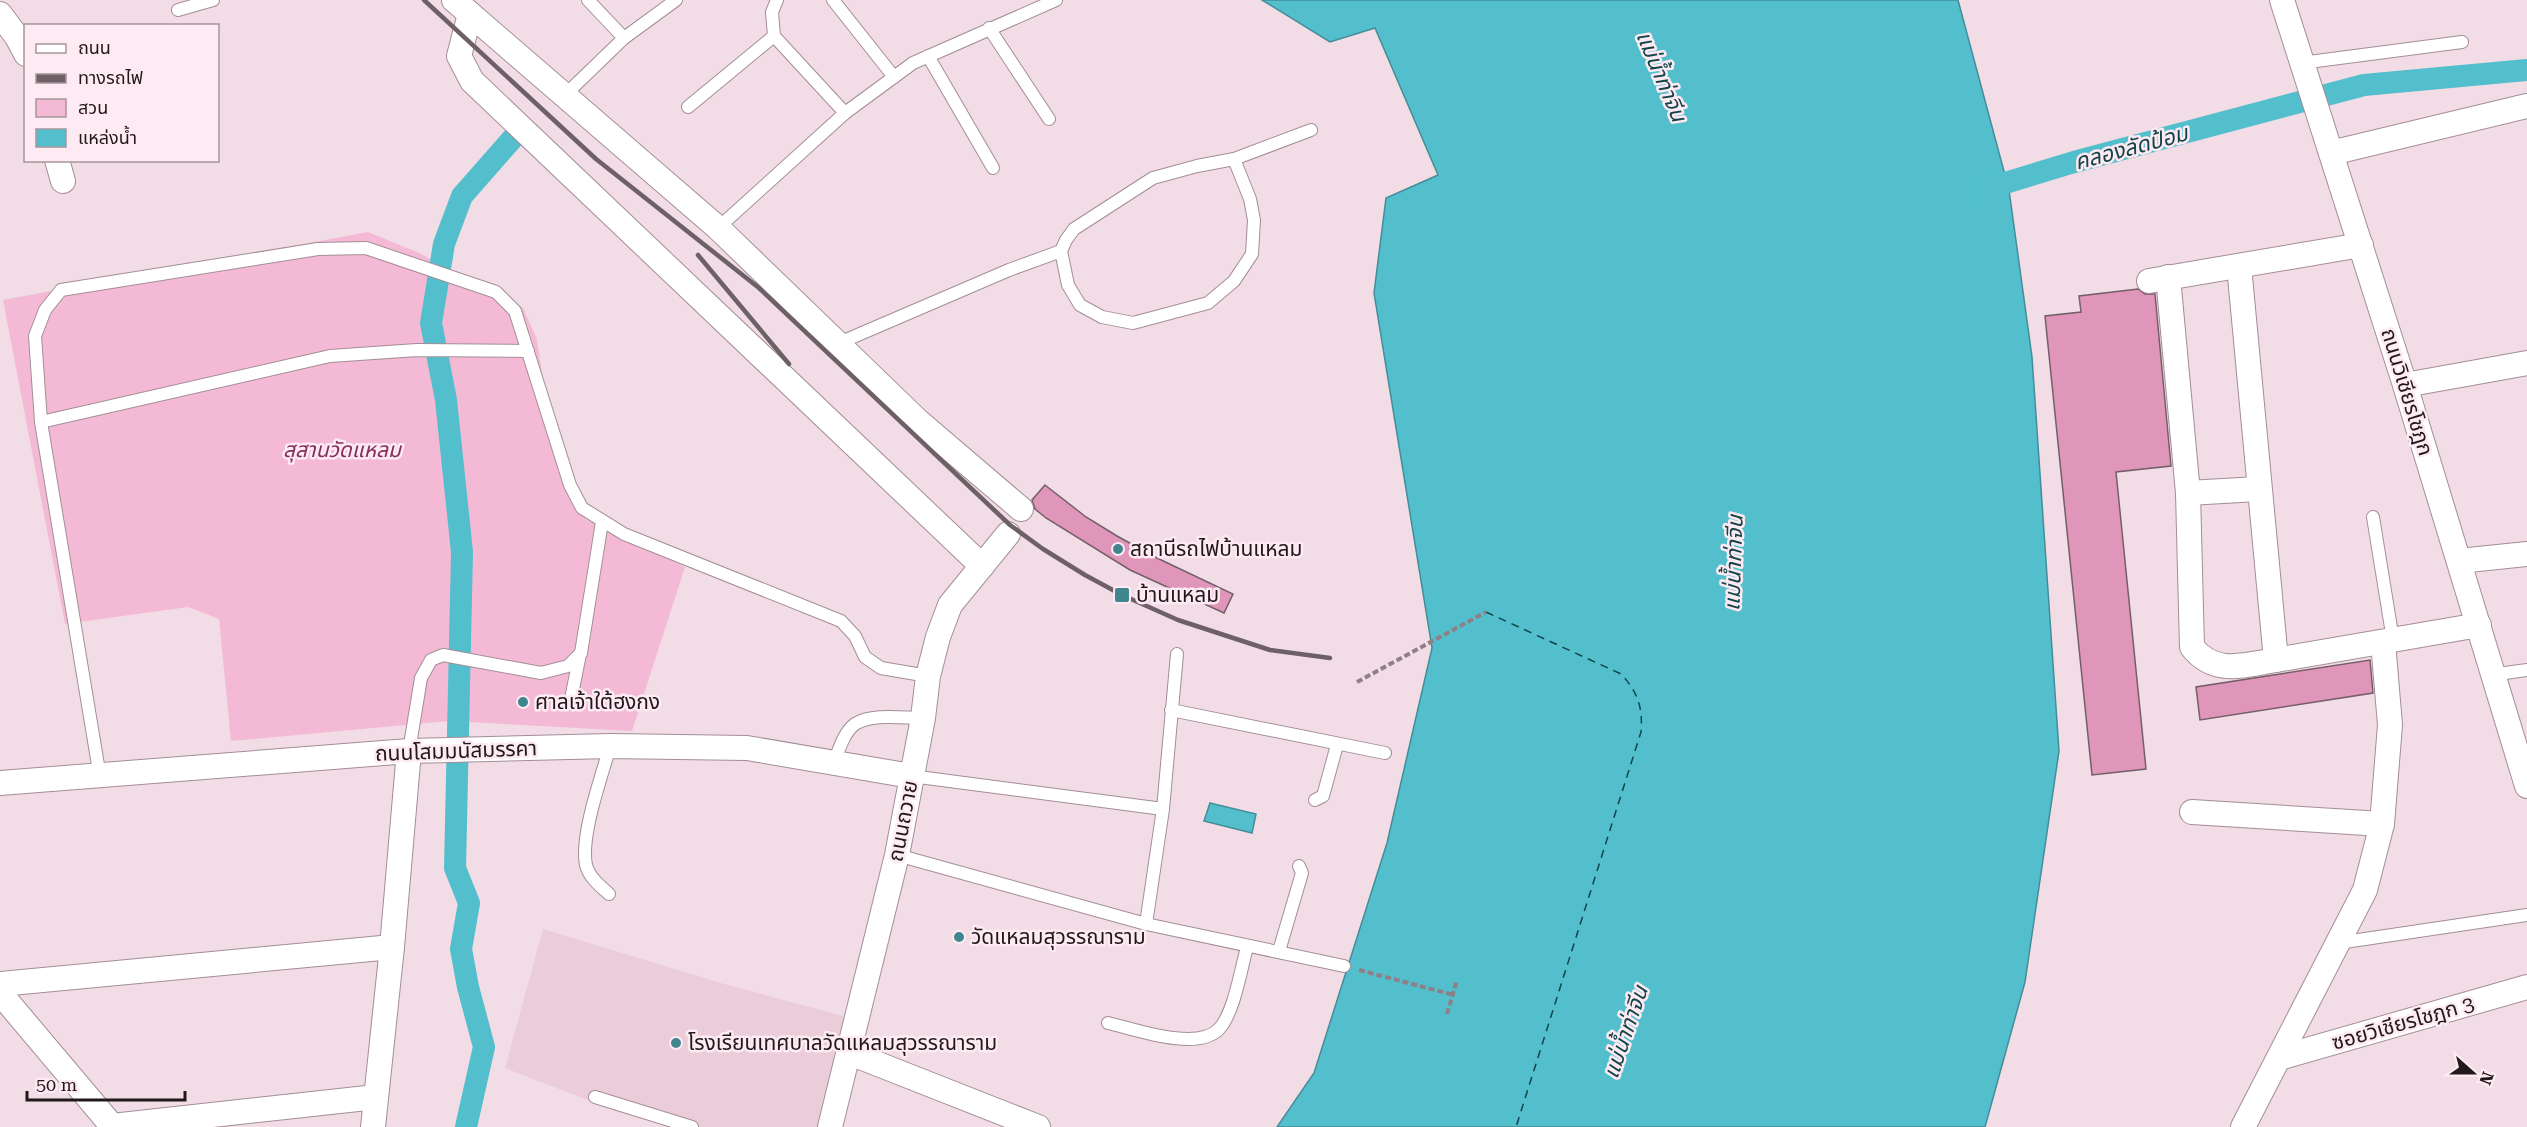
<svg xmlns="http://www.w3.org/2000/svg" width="2527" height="1127" font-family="'Roboto Serif','Noto Sans Thai',serif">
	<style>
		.built { fill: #ebcdda }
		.green { fill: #f4bad5 }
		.water { fill: #53bfcd; stroke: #448d98; stroke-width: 1.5 }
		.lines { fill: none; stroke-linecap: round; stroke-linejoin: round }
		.canal { stroke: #53bfcd; stroke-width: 22 }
		.ferry { stroke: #124449; stroke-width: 1.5; stroke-dasharray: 8 6; stroke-linecap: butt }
		.building { fill: #e096ba; stroke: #735f68; stroke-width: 1.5 }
		.service-casing { stroke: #a38e97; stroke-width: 14 }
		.minor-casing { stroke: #a38e97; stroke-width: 26 }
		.path { stroke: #8f7f86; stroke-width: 4; stroke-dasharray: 6 3; stroke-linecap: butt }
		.service { stroke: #fff; stroke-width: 12 }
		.minor { stroke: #fff; stroke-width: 24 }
		.rail { stroke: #6d6066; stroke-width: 4.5 }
		.poi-dot { fill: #3f868f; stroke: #fdeaf2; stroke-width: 2 }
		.labels { text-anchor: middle; stroke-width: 5; stroke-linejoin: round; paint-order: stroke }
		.street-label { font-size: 21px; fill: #20181b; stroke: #fdeaf2 }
		.park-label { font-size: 21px; font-style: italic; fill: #842e5d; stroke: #fdeaf2 }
		.poi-label { font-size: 21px; fill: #20181b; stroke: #fdeaf2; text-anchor: start }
		.water-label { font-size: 22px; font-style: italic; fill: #124449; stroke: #fdeaf2 }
	</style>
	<rect width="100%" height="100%" fill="#f2dce6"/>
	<!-- built -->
	<path class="built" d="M543,929L724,984L847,1017L817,1127H671L616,1111L505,1068Z"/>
	<!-- green -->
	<path class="green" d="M368,232L419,253L523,308L537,339L553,450L585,519L685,567L632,731L449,721L231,741L219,619L188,607L65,624L3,300Z"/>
	<!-- water -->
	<g class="water">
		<path d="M1262,0H1958L2009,190L2032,357L2059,751L2025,982L1985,1127H1277L1314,1073L1387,843L1432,648L1374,293L1386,198L1438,175L1375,28L1330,42Z"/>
		<path d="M1210,803L1256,814L1252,833L1204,821Z"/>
	</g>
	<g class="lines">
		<!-- canal -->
		<g class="canal">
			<path d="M1979,191L2074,162L2364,85L2527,70"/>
			<path d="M466,1127L484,1047L468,987L461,949L469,903L455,868L462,552L446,400L431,323L444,244L462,196L513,138"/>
		</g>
		<!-- ferry -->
		<path class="ferry" d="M1486,612L1621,674C1638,692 1643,708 1641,732L1516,1127"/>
	</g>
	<!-- building -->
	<g class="building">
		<path d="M2138,289L2145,294H2155L2171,466L2116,472L2146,769L2092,775L2045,316L2081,312L2079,296Z"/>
		<path d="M1045,485L1086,517L1117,536L1157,558L1233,594L1224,613L1130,570L1046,518L1035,509L1032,500Z"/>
		<path d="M2370,660L2373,693L2200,720L2196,687Z"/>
	</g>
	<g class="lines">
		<defs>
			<g id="service">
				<path d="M588,0L624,38"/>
				<path d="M777,0L772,12L774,36L845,113"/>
				<path d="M833,0L894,77"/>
				<path d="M178,10L213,0"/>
				<path d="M989,28L1049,119"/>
				<path d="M928,56L993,168"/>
				<path d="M2301,63L2462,42"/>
				<path d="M565,95L624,38L676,0"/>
				<path d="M688,107L774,36"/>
				<path d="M1234,159L1250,199L1254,220L1252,254L1234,281L1208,303L1133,323L1102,317L1080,305L1068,285L1061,251L1066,240L1074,229L1153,178L1197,166L1234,159L1311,130"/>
				<path d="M718,228L845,113L913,63L1056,0"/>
				<path d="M839,343L1009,270L1061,251"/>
				<path d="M41,422L330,356L417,350L528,351"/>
				<path d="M2373,517L2393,640"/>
				<path d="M1177,654L1163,809L1146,924L1344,966"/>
				<path d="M2491,675L2527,670"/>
				<path d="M570,704L580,654"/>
				<path d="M1171,710L1385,753"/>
				<path d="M409,751L421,678L431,660L443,655L541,673L568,666L581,653L602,522"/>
				<path d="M834,762C839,750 844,732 855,724C872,713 903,718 923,718"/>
				<path d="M911,776L1163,809"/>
				<path d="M100,777L41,422L35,336L45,310L61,290L318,249L366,248L496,292L515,311L570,485L582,508L624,534L841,621L855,636L865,657L881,668L928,676"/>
				<path d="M1315,800L1323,796L1337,745"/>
				<path d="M897,855L1146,924"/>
				<path d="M609,894C600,886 589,877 586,865C580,835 602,776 610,746"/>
				<path d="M2338,943L2527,915"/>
				<path d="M1279,951L1302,873L1299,866"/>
				<path d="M1108,1023C1134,1029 1197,1052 1219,1029C1234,1013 1241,969 1247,947"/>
				<path d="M595,1097L692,1127"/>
			</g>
			<g id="minor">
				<path d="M454,0L718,228L919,422L1021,509"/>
				<path d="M2282,0L2405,385L2527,786"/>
				<path d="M0,14L17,37L26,54"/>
				<path d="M470,14L459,56L472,81L982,566"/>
				<path d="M2331,153L2527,106"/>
				<path d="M57,160L63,181"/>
				<path d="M2239,266L2276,660L2479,625"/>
				<path d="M2168,277L2188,493L2258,489"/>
				<path d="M2149,281L2361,245"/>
				<path d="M2405,385L2527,363"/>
				<path d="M2188,493L2192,647C2215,676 2244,665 2276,660"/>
				<path d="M2459,561L2527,554"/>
				<path d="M0,783L409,751L610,746L747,748L911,776"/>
				<path d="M2192,812L2382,824"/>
				<path d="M0,984L392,947"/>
				<path d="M0,993L113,1127"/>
				<path d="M850,1053L1038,1127"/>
				<path d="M2279,1058L2527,987"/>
				<path d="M112,1126L376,1097"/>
				<path d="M373,1127L392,947L409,751"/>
				<path d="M830,1127L897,855L923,718L928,676L938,637L950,605L1008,534"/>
				<path d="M2243,1127L2365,890L2382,824L2390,725L2383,642"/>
			</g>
		</defs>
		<!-- service casing -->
		<use href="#service" class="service-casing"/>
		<!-- minor casing -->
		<use href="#minor" class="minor-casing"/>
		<!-- path -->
		<g class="path">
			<path d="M1357,682L1486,612"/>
			<path d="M1359,970L1454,995"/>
			<path d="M1447,1014L1457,980"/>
		</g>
		<!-- service -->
		<use href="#service" class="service"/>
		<!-- minor -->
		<use href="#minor" class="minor"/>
		<!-- rail -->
		<g class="rail">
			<path d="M424,0L596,159L759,288L1010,525L1043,549L1085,575L1122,595L1178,620L1270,650L1330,658"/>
			<path d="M698,255L789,364"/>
		</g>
	</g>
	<!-- markers -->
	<g class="poi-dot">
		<circle cx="1118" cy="549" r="6"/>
		<rect x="1114" y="587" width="16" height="16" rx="3"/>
		<circle cx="523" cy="702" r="6"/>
		<circle cx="959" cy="937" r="6"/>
		<circle cx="676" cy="1043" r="6"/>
	</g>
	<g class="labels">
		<!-- street labels -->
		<g class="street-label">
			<text transform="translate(2407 392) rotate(73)" y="7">ถนนวิเชียรโชฎก</text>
			<text transform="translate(456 751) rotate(-2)" y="7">ถนนโสมมนัสมรรคา</text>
			<text transform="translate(903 821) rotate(-79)" y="7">ถนนถวาย</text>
			<text transform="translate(2403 1023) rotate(-16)" y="7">ซอยวิเชียรโชฎก 3</text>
		</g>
		<!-- park labels -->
		<g class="park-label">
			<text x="342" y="457">สุสานวัดแหลม</text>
		</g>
		<!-- poi labels -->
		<g class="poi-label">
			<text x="1130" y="556">สถานีรถไฟบ้านแหลม</text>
			<text x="1136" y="602">บ้านแหลม</text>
			<text x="535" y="709">ศาลเจ้าใต้ฮงกง</text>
			<text x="971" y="944">วัดแหลมสุวรรณาราม</text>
			<text x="688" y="1050">โรงเรียนเทศบาลวัดแหลมสุวรรณาราม</text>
		</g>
		<!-- water labels -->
		<g class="water-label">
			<text transform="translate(1662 76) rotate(67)" y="8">แม่น้ำท่าจีน</text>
			<text transform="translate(2131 147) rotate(-15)" y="8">คลองลัดป้อม</text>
			<text transform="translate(1733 563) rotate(-88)" y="8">แม่น้ำท่าจีน</text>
			<text transform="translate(1625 1032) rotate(-71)" y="8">แม่น้ำท่าจีน</text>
		</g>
	</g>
	<!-- legend -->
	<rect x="24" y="24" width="195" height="138" fill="#fdeaf2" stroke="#a5969c" stroke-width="1.5"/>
	<rect x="36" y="44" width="30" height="9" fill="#ffffff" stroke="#a5969c" stroke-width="1.5"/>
	<text x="78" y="54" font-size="18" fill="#20181b">ถนน</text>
	<rect x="36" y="74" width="30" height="9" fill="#6d6066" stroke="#a5969c" stroke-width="1.5"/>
	<text x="78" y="84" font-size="18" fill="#20181b">ทางรถไฟ</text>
	<rect x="36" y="99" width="30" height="18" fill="#f4bad5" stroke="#a5969c" stroke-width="1.5"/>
	<text x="78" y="114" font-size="18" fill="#20181b">สวน</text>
	<rect x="36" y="129" width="30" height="18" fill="#53bfcd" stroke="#a5969c" stroke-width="1.5"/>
	<text x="78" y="144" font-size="18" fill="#20181b">แหล่งน้ำ</text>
	<!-- north arrow -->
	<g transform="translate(2473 1073) rotate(111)" stroke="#fdeaf2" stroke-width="4.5" paint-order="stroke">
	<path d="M0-4.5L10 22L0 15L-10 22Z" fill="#20181b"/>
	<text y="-9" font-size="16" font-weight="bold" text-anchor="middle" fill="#20181b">N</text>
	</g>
	<!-- scale -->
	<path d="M27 1091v9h158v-9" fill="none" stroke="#20181b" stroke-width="3"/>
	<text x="36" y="1091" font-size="18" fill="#20181b" stroke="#fdeaf2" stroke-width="4.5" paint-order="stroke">50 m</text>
</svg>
